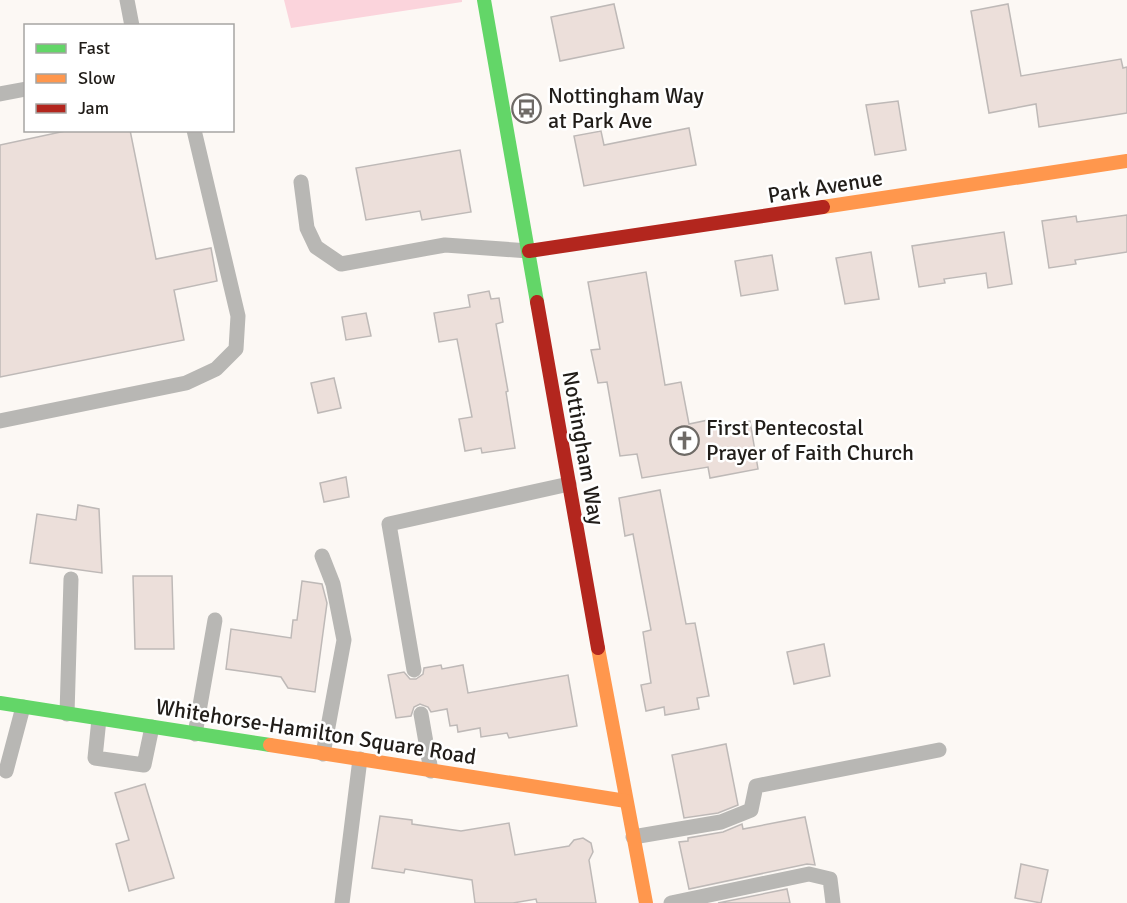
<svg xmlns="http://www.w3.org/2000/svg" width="1127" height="903" font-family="Signika,sans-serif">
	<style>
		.green { fill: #fbd4dc }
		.building { fill: #ecdfda; stroke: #beb9b7; stroke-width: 1.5 }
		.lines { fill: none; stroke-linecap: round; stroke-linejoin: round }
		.lane { stroke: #b8b7b4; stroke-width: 15 }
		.fast { stroke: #63d668; stroke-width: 14 }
		.slow { stroke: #ff974d; stroke-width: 14 }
		.jam { stroke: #b3261e; stroke-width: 14 }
		.labels { text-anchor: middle; stroke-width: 5; stroke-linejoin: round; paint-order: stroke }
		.poi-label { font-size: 22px; fill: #211d19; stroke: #fff; text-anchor: start }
		.street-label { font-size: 22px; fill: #211d19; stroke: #fff }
	</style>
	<rect width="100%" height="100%" fill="#fcf8f4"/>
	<!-- green -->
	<path class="green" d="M284,0H462V2L291,28Z"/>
	<!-- building -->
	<g class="building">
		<path d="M614,4L624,48L560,61L551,17Z"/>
		<path d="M1008,4L1021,76L1121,59L1123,68L1127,67V113L1039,127L1036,104L989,113L971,11Z"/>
		<path d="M898,101L906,150L875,155L866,105Z"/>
		<path d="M689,128L696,165L584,186L574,136L601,131L604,145Z"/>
		<path d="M70,130H130L156,259L211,248L217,281L174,290L184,340L0,377V145Z"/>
		<path d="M460,150L471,212L422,220L420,211L366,220L356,168Z"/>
		<path d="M1127,215V252L1075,260L1076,264L1049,268L1042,221L1076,216L1077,222Z"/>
		<path d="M1004,232L1012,284L988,288L986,273L944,279L945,283L919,287L912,246Z"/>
		<path d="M871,252L879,299L845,304L836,258Z"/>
		<path d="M772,255L778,290L741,296L735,261Z"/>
		<path d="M646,272L665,385L681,382L689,424L713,419L714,427L750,421L758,469L710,478L708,467L642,478L637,454L620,456L607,382L598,383L591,350L600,349L588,282Z"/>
		<path d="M489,291L491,299L499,298L503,322L496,324L508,391L506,392L515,448L482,453L481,448L465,451L459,419L472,417L457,339L439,342L434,313L470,307L468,295Z"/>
		<path d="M366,313L371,336L346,340L342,317Z"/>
		<path d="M334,378L341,408L318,413L311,383Z"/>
		<path d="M346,477L349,497L324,502L320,483Z"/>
		<path d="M660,490L686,624L695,623L709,696L697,698L699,709L665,715L664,707L646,711L641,685L651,683L643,632L651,630L633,534L625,536L619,498Z"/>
		<path d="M78,505L99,509L102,573L30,563L37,514L76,520Z"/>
		<path d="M133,576H172L174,649H135Z"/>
		<path d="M302,581L322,584L327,603L315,692L288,688L281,677L226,669L231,629L291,638L293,620H297Z"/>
		<path d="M824,644L830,676L794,684L787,652Z"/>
		<path d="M441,665L442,669L463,665L468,693L568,675L577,726L509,738L507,733L481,737L480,728L458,732L457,725L450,726L447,709L431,712L428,707L420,704L414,707L411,716L396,718L388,675L404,672L410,679H416L423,674L424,668Z"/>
		<path d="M726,744L738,805L718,813L684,818L672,755Z"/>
		<path d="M145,784L174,878L129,891L116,844L129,840L115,793Z"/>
		<path d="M380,816L412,820V824L461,831L509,823L515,855L569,846L574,840L583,838L591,843L593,852L589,860L596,903H537L536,899L513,903H475L472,880L405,869L404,873L372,868Z"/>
		<path d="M805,817L815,865L807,864L689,889L679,842L688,841V838L723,832L742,824L743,829Z"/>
		<path d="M1021,864L1048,870L1041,903L1015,898Z"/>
		<path d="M787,889L790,903H718Z"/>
	</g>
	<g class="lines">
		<!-- lane -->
		<g class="lane">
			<path d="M127,0L132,26"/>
			<path d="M0,94L26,89"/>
			<path d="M301,182L307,228L316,247L341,264L445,245L529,251"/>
			<path d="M0,421L186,383L216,369L236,349L238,316L194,130"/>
			<path d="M322,556L333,584L344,640L323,754"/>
			<path d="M414,670L389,524L569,484"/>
			<path d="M67,714L71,579"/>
			<path d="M421,714L431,771"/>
			<path d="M99,719L95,758L144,765L152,727"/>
			<path d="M195,734L215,620"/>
			<path d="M6,771L23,707"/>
			<path d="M633,837L721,822L751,810L756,786L939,750"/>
			<path d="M342,903L360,759"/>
			<path d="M671,903L809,874L830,879L833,903"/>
		</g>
		<!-- fast -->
		<g class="fast">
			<path d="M484,0L537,302"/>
			<path d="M0,703L270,745"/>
		</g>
		<!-- slow -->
		<g class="slow">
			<path d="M823,207L1127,161"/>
			<path d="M598,648L646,903"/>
			<path d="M270,745L626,801"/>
		</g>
		<!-- jam -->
		<g class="jam">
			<path d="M529,251L823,207"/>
			<path d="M537,302L598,648"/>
		</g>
	</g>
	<!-- icons -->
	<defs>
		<symbol id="bus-ring" viewBox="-11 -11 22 22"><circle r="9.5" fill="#fff" stroke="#6e6a66" stroke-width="1.5"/><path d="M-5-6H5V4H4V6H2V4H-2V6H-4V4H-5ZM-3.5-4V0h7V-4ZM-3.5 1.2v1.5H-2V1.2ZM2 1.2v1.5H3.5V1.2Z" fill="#6e6a66"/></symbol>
		<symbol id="church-ring" viewBox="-11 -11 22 22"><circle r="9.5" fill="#fff" stroke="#6e6a66" stroke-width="1.5"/><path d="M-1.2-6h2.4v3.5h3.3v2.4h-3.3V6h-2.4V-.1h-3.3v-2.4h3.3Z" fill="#6e6a66"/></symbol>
	</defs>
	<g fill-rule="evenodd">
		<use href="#bus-ring" x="510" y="92" width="33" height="33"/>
		<use href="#church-ring" x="668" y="424" width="33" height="33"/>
	</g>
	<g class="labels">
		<!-- poi labels -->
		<g class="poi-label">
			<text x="548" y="103">Nottingham Way<tspan x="548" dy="25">at Park Ave</tspan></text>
			<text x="706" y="435">First Pentecostal<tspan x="706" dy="25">Prayer of Faith Church</tspan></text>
		</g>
		<!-- street labels -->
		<g class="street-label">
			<text transform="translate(825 186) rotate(-9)" y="8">Park Avenue</text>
			<text transform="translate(584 448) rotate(80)" y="8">Nottingham Way</text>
			<text transform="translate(316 731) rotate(9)" y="8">Whitehorse-Hamilton Square Road</text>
		</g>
	</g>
	<!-- legend -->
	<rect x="24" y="24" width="210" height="108" fill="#ffffff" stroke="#a6a5a3" stroke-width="1.5"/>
	<rect x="36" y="44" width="30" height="9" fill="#63d668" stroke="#a6a5a3" stroke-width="1.5"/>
	<text x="78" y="54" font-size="18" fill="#211d19">Fast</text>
	<rect x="36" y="74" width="30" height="9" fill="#ff974d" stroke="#a6a5a3" stroke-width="1.5"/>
	<text x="78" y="84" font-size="18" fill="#211d19">Slow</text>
	<rect x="36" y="104" width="30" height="9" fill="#b3261e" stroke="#a6a5a3" stroke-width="1.5"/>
	<text x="78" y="114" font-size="18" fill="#211d19">Jam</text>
</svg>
